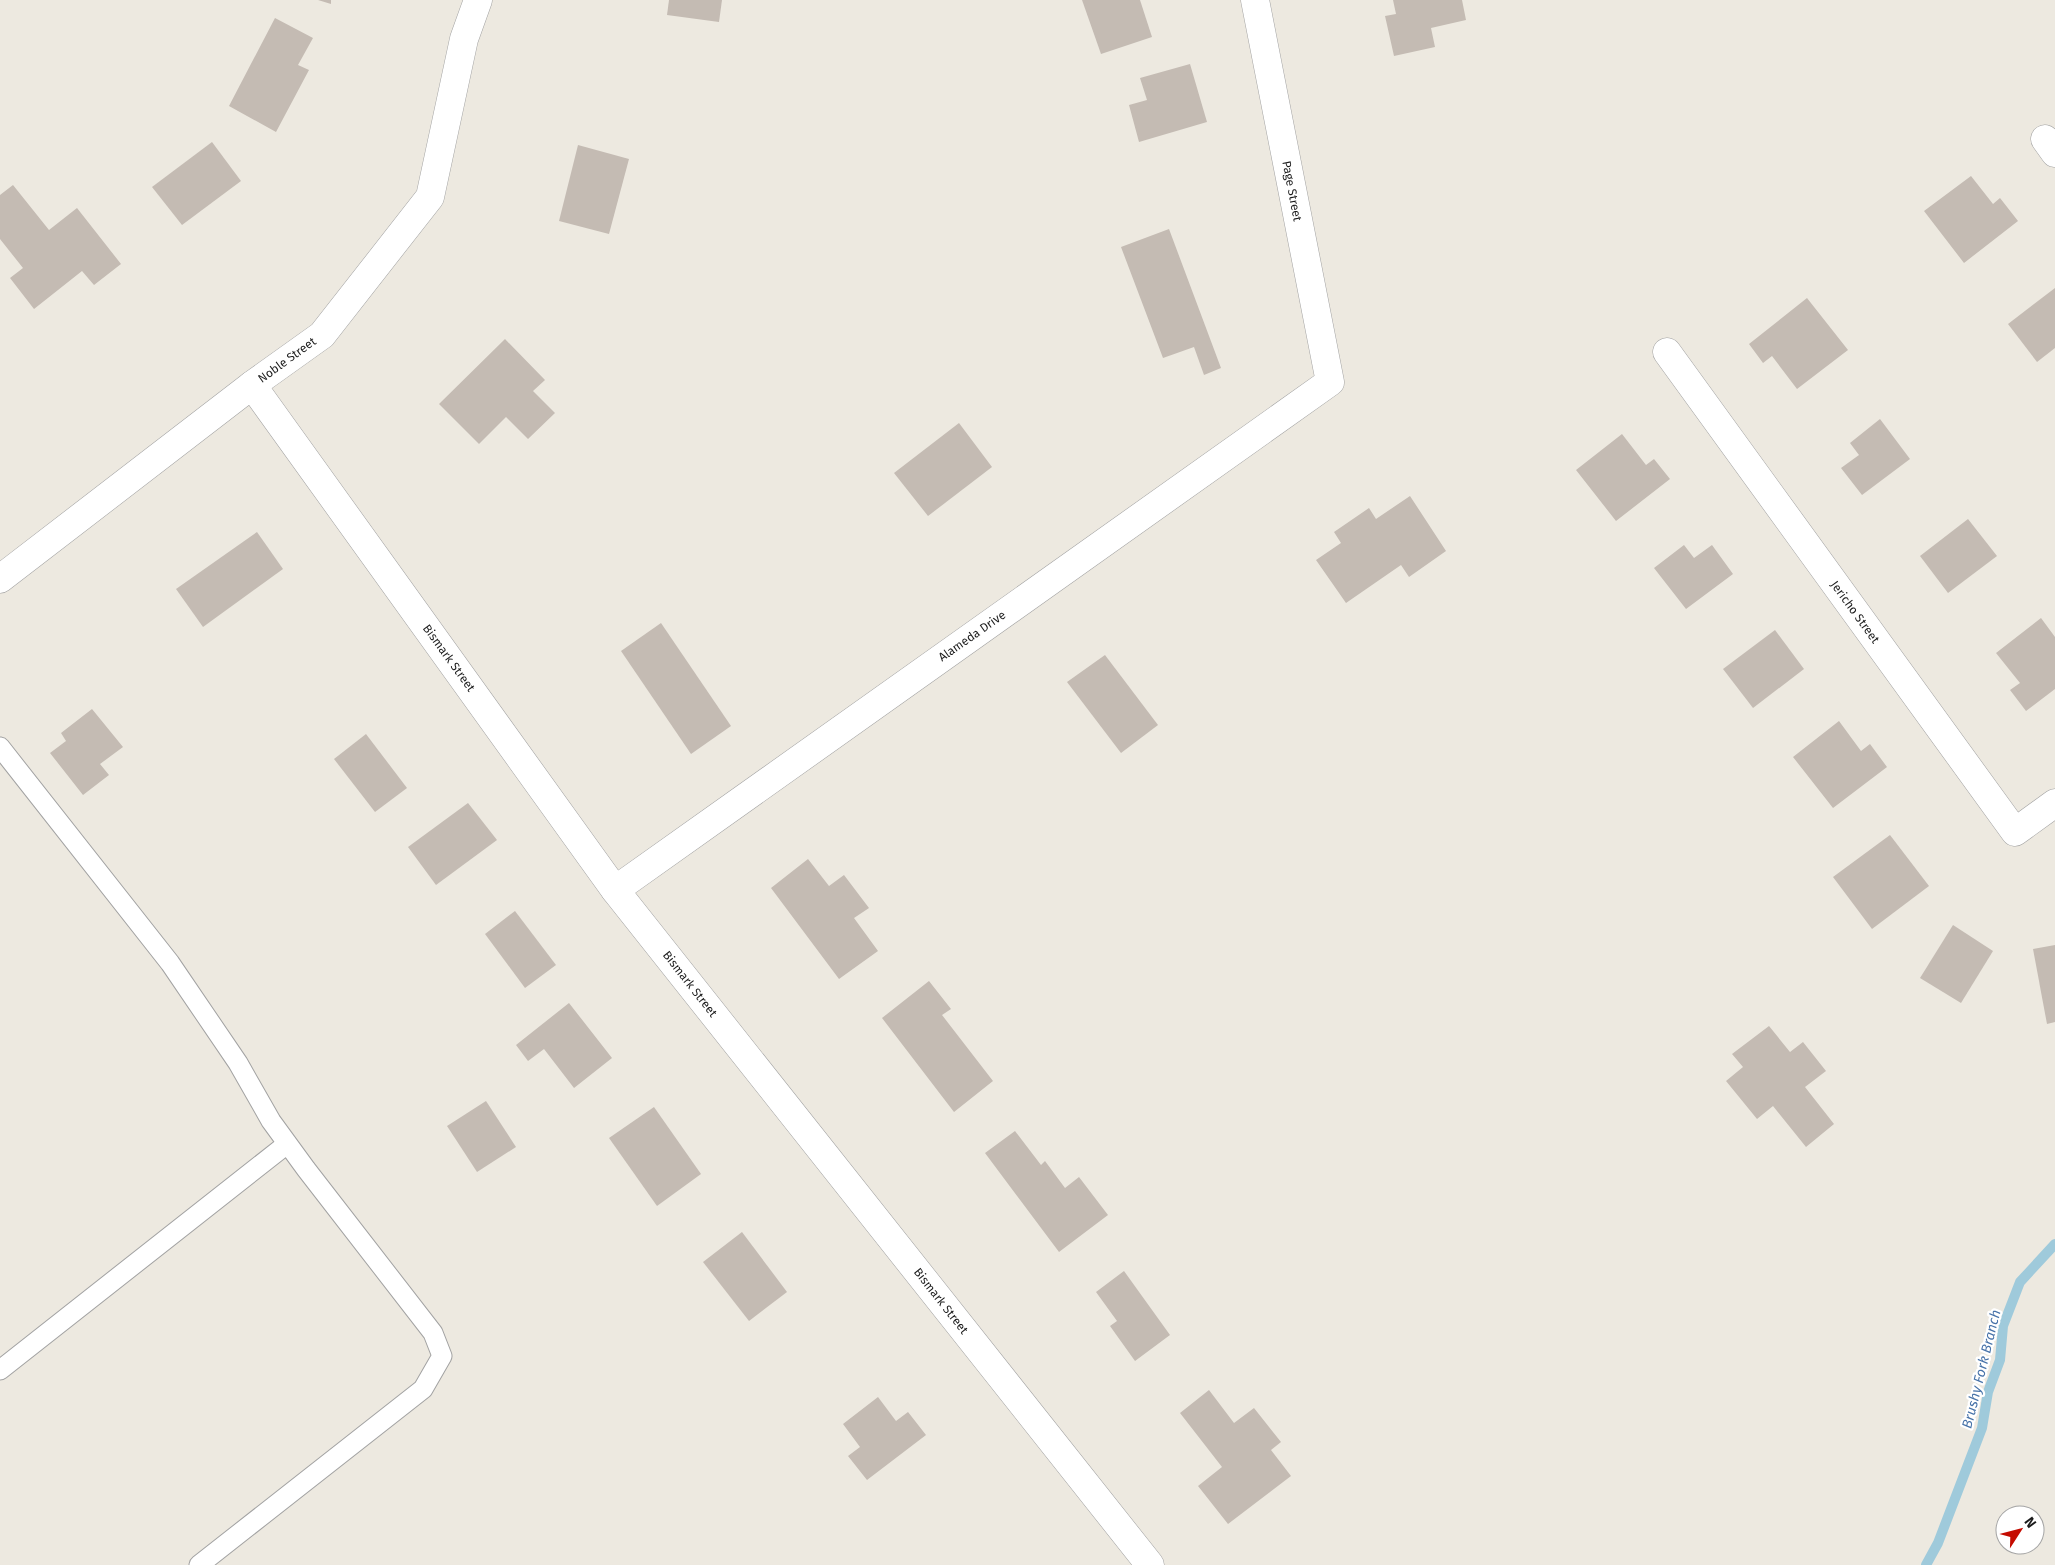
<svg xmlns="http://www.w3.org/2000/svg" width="2055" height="1565" font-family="'Fira Sans',sans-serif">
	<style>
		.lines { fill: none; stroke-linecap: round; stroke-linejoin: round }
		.stream { stroke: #9fcadb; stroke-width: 10 }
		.building { fill: #c4bbb3 }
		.lane-casing { stroke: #a2a2a2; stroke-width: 21 }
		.street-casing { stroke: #a2a2a2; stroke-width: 29 }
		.lane { stroke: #fff; stroke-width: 19 }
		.street { stroke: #fff; stroke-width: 28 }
		.labels { text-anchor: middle; stroke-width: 4.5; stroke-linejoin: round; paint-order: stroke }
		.street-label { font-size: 12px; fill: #1b1b1b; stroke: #fff }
		.water-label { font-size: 14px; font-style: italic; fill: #4873a9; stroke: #fff }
	</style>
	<rect width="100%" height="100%" fill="#ede9e0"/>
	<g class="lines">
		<!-- stream -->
		<path class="stream" d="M1926,1565L1938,1543L1982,1428L1988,1392L2000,1360L2003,1326L2020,1282L2055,1244"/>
	</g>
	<!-- building -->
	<g class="building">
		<path d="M318,0H331V4Z"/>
		<path d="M669,0H722L719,22L667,15Z"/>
		<path d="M1082,0H1140L1152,37L1101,54Z"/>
		<path d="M1393,0H1462L1466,20L1431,28L1435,47L1394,56L1385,16L1396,14Z"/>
		<path d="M275,18L313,38L298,65L309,70L276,132L229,106Z"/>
		<path d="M1190,64L1207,122L1139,142L1129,105L1147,100L1140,78Z"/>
		<path d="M212,142L241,181L182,225L152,187Z"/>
		<path d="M578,145L629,159L609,234L559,221Z"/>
		<path d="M1971,176L1993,204L2000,198L2018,221L1964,263L1924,211Z"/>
		<path d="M13,185L49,230L77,208L121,264L94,285L82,271L34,309L10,278L23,268L0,239V195Z"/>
		<path d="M1169,229L1221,368L1204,375L1194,347L1163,358L1121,247Z"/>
		<path d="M2055,288V348L2037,362L2008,324Z"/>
		<path d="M1807,298L1848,350L1797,389L1772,356L1763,363L1749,344Z"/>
		<path d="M505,339L545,380L533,391L555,413L528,439L506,417L479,444L439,404Z"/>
		<path d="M1880,419L1910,459L1862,495L1841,468L1859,455L1850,443Z"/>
		<path d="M959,423L992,467L928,516L894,473Z"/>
		<path d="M1622,434L1646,465L1654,459L1670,479L1616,521L1576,470Z"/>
		<path d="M1410,496L1446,551L1409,577L1401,565L1346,603L1316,560L1341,543L1334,532L1369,508L1376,519Z"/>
		<path d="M1968,519L1997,556L1948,593L1920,556Z"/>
		<path d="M257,532L283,569L203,627L176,589Z"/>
		<path d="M1684,545L1694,558L1712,545L1733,574L1686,609L1654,568Z"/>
		<path d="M2041,618L2055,637V689L2026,711L2010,690L2020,683L1996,653Z"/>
		<path d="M661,623L731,726L691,754L621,651Z"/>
		<path d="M1775,630L1804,669L1753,708L1723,669Z"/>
		<path d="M1105,655L1158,725L1121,753L1067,682Z"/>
		<path d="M92,709L123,747L100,764L109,775L83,795L50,753L66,741L61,733Z"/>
		<path d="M1839,721L1861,751L1870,744L1887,767L1833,808L1793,757Z"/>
		<path d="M366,734L407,788L375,812L334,759Z"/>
		<path d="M468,803L497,840L436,885L408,847Z"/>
		<path d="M1890,835L1929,886L1872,929L1833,877Z"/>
		<path d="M808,859L829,886L844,875L869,908L854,918L878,951L839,979L771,888Z"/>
		<path d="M515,911L556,965L525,988L485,934Z"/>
		<path d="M1953,925L1993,951L1961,1003L1920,978Z"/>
		<path d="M2055,945V1022L2047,1024L2033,949Z"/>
		<path d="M929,981L951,1009L942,1015L993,1081L954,1112L882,1018Z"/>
		<path d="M569,1003L612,1058L574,1088L544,1049L528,1061L516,1045Z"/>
		<path d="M1769,1026L1790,1052L1803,1042L1826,1071L1805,1087L1834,1124L1806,1147L1773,1106L1757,1119L1726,1081L1743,1067L1732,1054Z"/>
		<path d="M486,1101L516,1147L477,1172L447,1126Z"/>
		<path d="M654,1107L701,1174L657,1206L609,1138Z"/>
		<path d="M1015,1131L1041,1165L1045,1161L1065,1188L1079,1177L1108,1215L1059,1252L985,1153Z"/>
		<path d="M742,1232L787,1292L749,1321L703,1262Z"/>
		<path d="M1124,1271L1170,1335L1135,1361L1110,1326L1117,1321L1096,1292Z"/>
		<path d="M1209,1390L1234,1423L1254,1408L1281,1442L1271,1450L1291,1476L1228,1524L1198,1486L1222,1467L1180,1413Z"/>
		<path d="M878,1397L896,1421L908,1412L926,1435L867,1480L848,1456L860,1447L843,1424Z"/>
	</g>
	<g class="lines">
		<defs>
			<g id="lane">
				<path d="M0,747L170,963L238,1063L271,1121L306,1169L433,1333L442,1356L423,1389L199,1565"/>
				<path d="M0,1370L287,1144"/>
			</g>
			<g id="street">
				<path d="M2045,139L2055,153"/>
				<path d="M1667,352L2015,832L2055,803"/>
				<path d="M252,385L615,890L1150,1565"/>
				<path d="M0,579L252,385L322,335L430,197L464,39L478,0"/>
				<path d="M615,890L1330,382L1255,0"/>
			</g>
		</defs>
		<!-- lane casing -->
		<use href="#lane" class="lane-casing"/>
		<!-- street casing -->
		<use href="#street" class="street-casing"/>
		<!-- lane -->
		<use href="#lane" class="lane"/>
		<!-- street -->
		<use href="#street" class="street"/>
	</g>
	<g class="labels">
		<!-- street labels -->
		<g class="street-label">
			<text transform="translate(1292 191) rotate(79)" y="4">Page Street</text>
			<text transform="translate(287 360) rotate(-36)" y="4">Noble Street</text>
			<text transform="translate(1855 612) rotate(54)" y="4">Jericho Street</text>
			<text transform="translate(972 636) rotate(-35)" y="4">Alameda Drive</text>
			<text transform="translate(449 658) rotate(54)" y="4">Bismark Street</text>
			<text transform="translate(690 984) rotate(52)" y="4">Bismark Street</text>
			<text transform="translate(941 1301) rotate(52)" y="4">Bismark Street</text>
		</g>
		<!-- water labels -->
		<g class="water-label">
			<text transform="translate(1981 1369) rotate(-76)" y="5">Brushy Fork Branch</text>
		</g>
	</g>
	<!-- north arrow -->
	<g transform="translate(2020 1530) rotate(54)"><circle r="24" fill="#ffffff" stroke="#a4a4a4"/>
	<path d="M0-4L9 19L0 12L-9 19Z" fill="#c50b00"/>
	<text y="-8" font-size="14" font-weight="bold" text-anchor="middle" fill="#1b1b1b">N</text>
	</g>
</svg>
